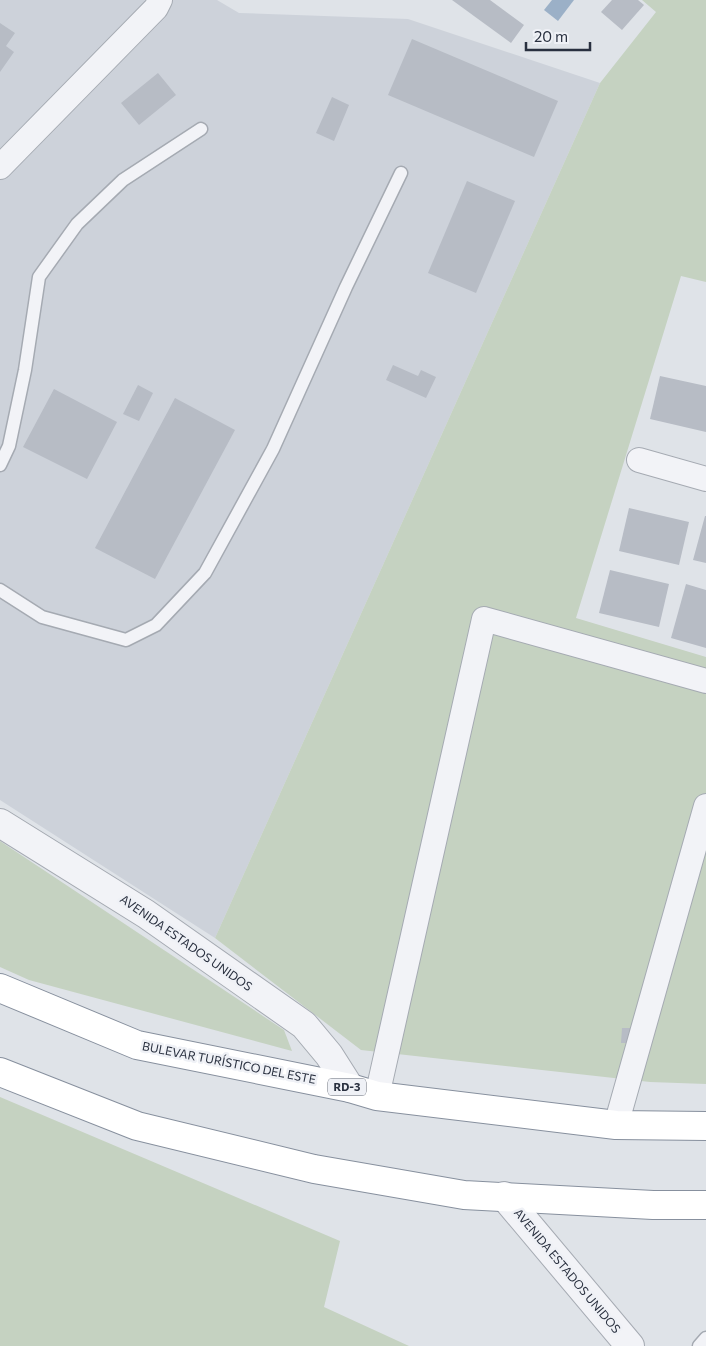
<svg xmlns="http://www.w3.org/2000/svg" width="706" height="1346" font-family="Commissioner,sans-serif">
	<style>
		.built { fill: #cdd2da }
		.green { fill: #c5d2c1 }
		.water { fill: #9bb0c7 }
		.building { fill: #b7bcc5 }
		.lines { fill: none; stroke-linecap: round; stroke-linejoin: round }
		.service-casing { stroke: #a5aab2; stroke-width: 15 }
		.minor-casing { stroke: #a5aab2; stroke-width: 26 }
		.tertiary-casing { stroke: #a5aab2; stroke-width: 30 }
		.trunk-casing { stroke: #87909e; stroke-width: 30 }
		.service { stroke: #f2f3f7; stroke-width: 12 }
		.minor { stroke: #f2f3f7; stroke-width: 24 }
		.tertiary { stroke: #f2f3f7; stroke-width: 28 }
		.trunk { stroke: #fff; stroke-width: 28 }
		.labels { text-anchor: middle; stroke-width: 5; stroke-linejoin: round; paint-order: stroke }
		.shield { fill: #eff1f6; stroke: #646a76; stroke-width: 1 }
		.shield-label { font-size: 11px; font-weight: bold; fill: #29303f }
		.street-label { font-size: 12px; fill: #29303f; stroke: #eff1f6 }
	</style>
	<rect width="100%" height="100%" fill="#dfe3e8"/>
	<!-- built -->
	<path class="built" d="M0,0H217L239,13L408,19L600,83L215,938L0,800Z"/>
	<!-- green -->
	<g class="green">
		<path d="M642,0H706V282L681,276L576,618L706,657V1084L650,1082L361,1050L215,938L600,83L656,12Z"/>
		<path d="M0,841L284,1030L292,1051L29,980L0,967Z"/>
		<path d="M0,1097L340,1241L324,1307L409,1346H0Z"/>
	</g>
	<!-- water -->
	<path class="water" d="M552,0H574L558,21L544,10Z"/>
	<!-- building -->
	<g class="building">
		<path d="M452,0H490L524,25L511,43Z"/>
		<path d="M612,0H638L644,5L622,30L601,12Z"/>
		<path d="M0,23L15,33L6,46L14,52L0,72Z"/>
		<path d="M412,39L558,101L534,157L388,95Z"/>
		<path d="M158,73L176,95L139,125L121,103Z"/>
		<path d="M332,97L349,105L334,141L316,133Z"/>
		<path d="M467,181L515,201L476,293L428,273Z"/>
		<path d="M393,365L418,376L421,370L436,377L426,398L386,380Z"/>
		<path d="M660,376L706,386V432L650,419Z"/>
		<path d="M138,385L153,393L139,421L123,414Z"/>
		<path d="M54,389L117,422L87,479L23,447Z"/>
		<path d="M175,398L235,430L155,579L95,548Z"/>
		<path d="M629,508L689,522L679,565L619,551Z"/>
		<path d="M705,516H706V563L693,560Z"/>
		<path d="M610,570L669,584L659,627L599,613Z"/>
		<path d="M686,584L706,590V648L671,638Z"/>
		<path d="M622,1028H631L630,1043H621Z"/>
	</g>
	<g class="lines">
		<defs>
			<g id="service">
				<path d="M0,465L9,446L25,370L39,277L77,224L123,180L201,129"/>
				<path d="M0,590L42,617L126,640L156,625L205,573L273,449L346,287L401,173"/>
				<path d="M699,1346L706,1338"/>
			</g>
			<g id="minor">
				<path d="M0,167L156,8L160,0"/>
				<path d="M639,460L706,479"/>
				<path d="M377,1096L484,619L706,681"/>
				<path d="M616,1125L706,806"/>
			</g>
			<g id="tertiary">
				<path d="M0,823L146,914L304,1025L329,1055L350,1088"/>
				<path d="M504,1196L630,1346"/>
			</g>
			<g id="trunk">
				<path d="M0,988L137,1045L350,1088L377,1096L616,1125L706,1126"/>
				<path d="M0,1072L137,1126L314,1169L464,1195L653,1205H706"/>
			</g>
		</defs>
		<!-- service casing -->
		<use href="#service" class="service-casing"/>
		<!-- minor casing -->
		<use href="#minor" class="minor-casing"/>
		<!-- tertiary casing -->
		<use href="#tertiary" class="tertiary-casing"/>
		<!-- trunk casing -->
		<use href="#trunk" class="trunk-casing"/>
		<!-- service -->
		<use href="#service" class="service"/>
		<!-- minor -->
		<use href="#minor" class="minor"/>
		<!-- tertiary -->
		<use href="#tertiary" class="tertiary"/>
		<!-- trunk -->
		<use href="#trunk" class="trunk"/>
	</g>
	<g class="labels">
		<!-- shield labels -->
		<rect class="shield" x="328" y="1078.5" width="38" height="17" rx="4"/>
		<g class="shield-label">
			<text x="347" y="1091">RD-3</text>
		</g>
		<!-- street labels -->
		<g class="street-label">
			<text transform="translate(186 943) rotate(35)" y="4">AVENIDA ESTADOS UNIDOS</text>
			<text transform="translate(229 1063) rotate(11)" y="4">BULEVAR TURÍSTICO DEL ESTE</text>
			<text transform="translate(567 1271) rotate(50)" y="4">AVENIDA ESTADOS UNIDOS</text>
		</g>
	</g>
	<!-- scale -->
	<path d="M526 42v8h64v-8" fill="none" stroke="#29303f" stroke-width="2.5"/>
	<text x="534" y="42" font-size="15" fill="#29303f" stroke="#eff1f6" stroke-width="4" paint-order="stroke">20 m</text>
</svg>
